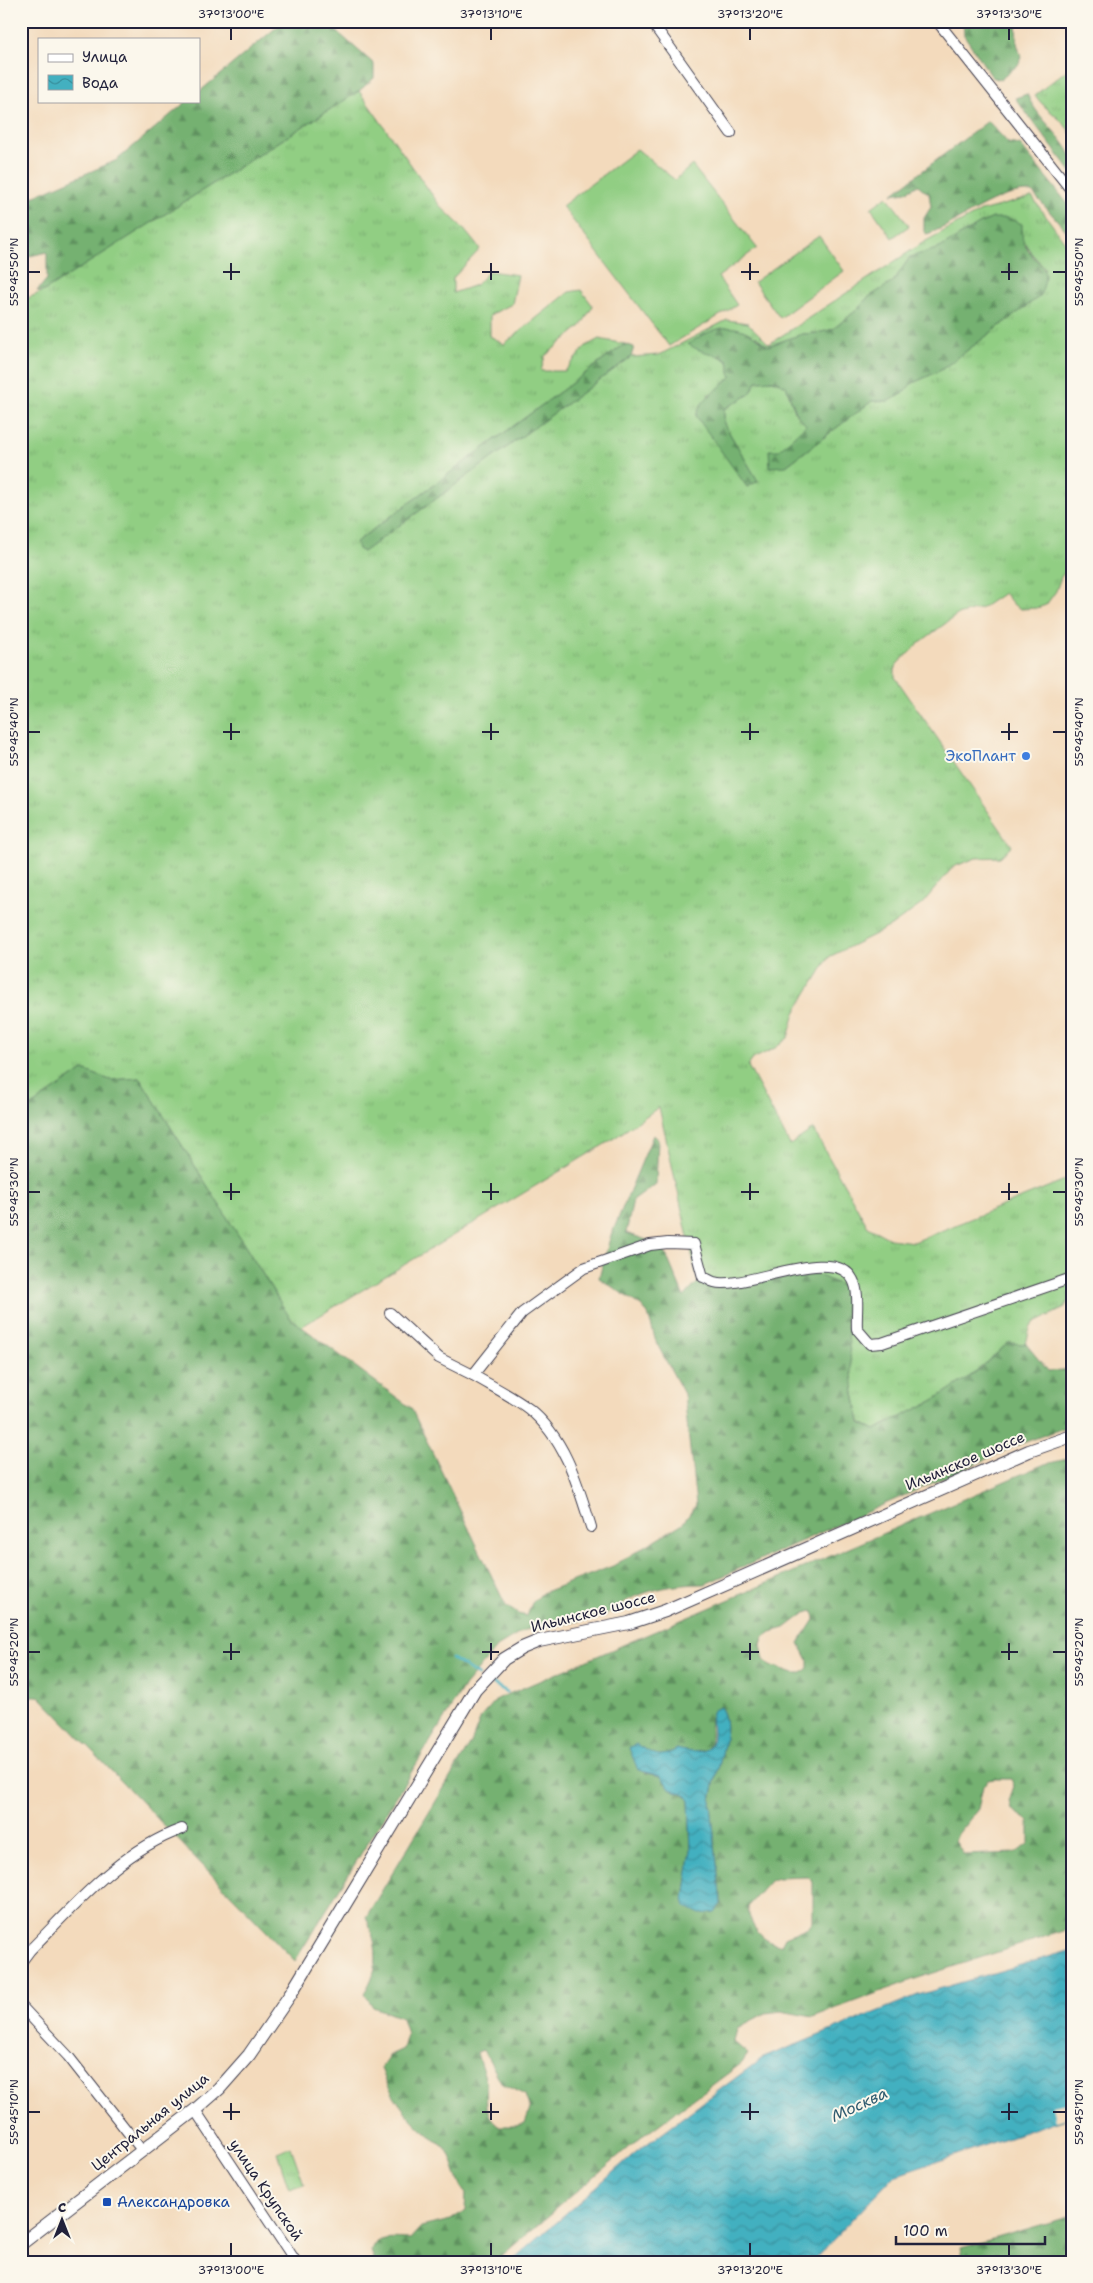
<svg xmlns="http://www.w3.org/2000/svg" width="1093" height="2283" font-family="'Shantell Sans',sans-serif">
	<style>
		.grass { fill: url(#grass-tufts); stroke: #5a785f; fill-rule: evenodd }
		.forest { fill: url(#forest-firs); stroke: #4b6a56; fill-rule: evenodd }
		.garden { fill: #91ce83; stroke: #5a785f }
		.water { fill: url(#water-waves); stroke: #32697e }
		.pier { fill: #f3dabc }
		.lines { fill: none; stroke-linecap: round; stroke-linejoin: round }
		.stream { stroke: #43b0c0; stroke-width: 3 }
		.minor-casing { stroke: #413e4e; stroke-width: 12 }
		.major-casing { stroke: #413e4e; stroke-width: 14 }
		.minor { stroke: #fff; stroke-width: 10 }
		.major { stroke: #fff; stroke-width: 12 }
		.ticks { fill: none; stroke: #22223b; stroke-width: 2 }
		.shop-dot { fill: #3f7fe0; stroke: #fbf7ec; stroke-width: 2 }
		.transit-dot { fill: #1a4fb4; stroke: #fbf7ec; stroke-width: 2 }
		.labels { text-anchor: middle; stroke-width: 4; stroke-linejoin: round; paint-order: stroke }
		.shop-label { font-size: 15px; fill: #366cbe; stroke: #fbf7ec; text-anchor: end }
		.street-label { font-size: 15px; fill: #22223b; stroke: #fbf7ec }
		.transit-label { font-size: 15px; fill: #164399; stroke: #fbf7ec; text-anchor: start }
		.water-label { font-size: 16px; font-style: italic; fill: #2f5b70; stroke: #fbf7ec }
		.neatline { fill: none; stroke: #22223b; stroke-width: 2 }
		.ticks-label { font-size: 12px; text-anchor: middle; fill: #22223b }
	</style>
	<defs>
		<pattern id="grass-tufts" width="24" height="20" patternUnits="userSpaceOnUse" patternTransform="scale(1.25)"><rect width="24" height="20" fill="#91ce83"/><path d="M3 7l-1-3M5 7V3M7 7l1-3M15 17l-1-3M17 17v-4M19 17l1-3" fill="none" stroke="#7db172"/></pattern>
		<pattern id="forest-firs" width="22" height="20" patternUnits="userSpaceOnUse" patternTransform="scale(1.25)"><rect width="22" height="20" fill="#74b171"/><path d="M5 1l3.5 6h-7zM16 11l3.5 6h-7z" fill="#5f905e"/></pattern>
		<pattern id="water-waves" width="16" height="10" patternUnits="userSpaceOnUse" patternTransform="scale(1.25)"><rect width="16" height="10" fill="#43b0c0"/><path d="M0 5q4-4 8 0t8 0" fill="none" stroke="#388f9d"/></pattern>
	</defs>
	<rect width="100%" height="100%" fill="#fbf7ec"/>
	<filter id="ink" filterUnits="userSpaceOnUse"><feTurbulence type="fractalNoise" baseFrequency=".02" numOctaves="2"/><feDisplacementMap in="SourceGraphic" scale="10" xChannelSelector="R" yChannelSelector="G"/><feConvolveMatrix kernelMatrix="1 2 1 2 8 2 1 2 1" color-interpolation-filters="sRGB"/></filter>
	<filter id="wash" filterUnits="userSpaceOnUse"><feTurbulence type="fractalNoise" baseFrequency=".0096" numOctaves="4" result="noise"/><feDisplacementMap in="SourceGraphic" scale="20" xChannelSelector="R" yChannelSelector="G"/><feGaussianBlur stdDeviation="1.12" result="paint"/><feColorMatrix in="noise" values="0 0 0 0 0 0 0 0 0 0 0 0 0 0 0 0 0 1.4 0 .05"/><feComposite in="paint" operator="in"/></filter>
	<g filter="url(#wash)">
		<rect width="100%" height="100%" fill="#f3dabc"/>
		<!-- grass -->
		<g class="grass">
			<path d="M1072,66V136C1064,118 1045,111 1035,95Z"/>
			<path d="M359,91L440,206L462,227L480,249L453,278V293L476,285L489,271L518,275L512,304L490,315V336L504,344L569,292L581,290L593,306L581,326L545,356L541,371H565L586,346L599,339L625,344L356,542L358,549L363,552L631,357L659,355L727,320L748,323L769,344L924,242L981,211L1032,197L1072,252V563L1061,577L1056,591L1046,605L1037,608L1021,609L1014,605L1004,593L982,608L957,615L923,640L898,663L895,670V677L1012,846L1000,857L976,858L953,867L922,904L891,926L829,957L795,1013L788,1038L775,1048L753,1059L748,1066L790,1145L813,1129L868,1227L890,1239L914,1242L1072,1177L1071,1292L1065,1308L1035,1322L1030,1328L1026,1344L1008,1343L975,1373L934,1400L875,1430L860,1422L854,1393L816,1274L714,1288L698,1282L659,1107L610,1141L301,1327L290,1318L140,1078L110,1080L83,1070L21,1113V301L44,291ZM993,218L1023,240L1032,254L1044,267L1040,296L941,370L911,384L901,395L888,401H872L786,466L779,450L807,425L796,415L786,386L773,380L757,381L750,394L724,409V424L758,481L747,487L729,459L708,395L721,388L731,377L728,361L716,353L756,336L768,346L802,334L818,333L833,329L858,309L867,298L893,282L910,257L940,248L979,224Z"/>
			<path d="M291,2147L304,2184L289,2189L277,2152Z"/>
		</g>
		<!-- forest -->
		<g class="forest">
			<path d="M284,21H325L374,64V78L359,91L44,291H37L47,279V252L21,258V202L117,160L187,101H199V92Z"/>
			<path d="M963,21H1016L1017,43L1021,57L1019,64L1000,80L992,77L964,35Z"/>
			<path d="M1027,94C1036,118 1064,136 1072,158C1073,162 1072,169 1072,173L1015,98Z"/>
			<path d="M988,121L1008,143L1020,145L1072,209V237L1032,192C996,190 961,223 927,234L924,232V218L931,207L929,194L918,185L906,192L892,194Z"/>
			<path d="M993,218H1008L1022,224C1022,229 1022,235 1023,240C1032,267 1055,259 1040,296L941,370L911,384L901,395L888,401H872L786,466L770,467L769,450H779L806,425L797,415L786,386L773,380L757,381L750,394L724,409V424L758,481L747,487L696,416C701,397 719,390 731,377L728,361C713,351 704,355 688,344C722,322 737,321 768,346L802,334L818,333L833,329L858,309L867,298L893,282L910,257L940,248L979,224Z"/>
			<path d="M625,344L634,347L631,357L363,552L358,549L356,542Z"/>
			<path d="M83,1070L110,1080L140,1078L290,1318L411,1408L506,1606L518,1614L527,1616L532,1603L542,1593L613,1566L683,1523L696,1505L684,1394L656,1342L648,1314L641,1306L599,1278L610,1238L653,1135L658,1140L656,1184L633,1201L626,1233L662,1245L684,1297L698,1282L714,1288L816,1274L843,1286L854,1393L860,1423L875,1430L934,1400L975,1373L1008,1343L1026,1344L1048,1371L1063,1370L1072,1367V1425L1020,1444L705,1584C668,1584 631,1592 603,1617L525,1630L497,1647L465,1685L295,1961L39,1696L21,1699V1113Z"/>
			<path d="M1072,1458V1928L912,1980L813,2017L781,2011L766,2013L737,2028L734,2042L748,2054L742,2063L630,2146L499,2258L479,2262H375L371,2251C377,2234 395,2239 410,2239L421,2227L451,2220L465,2210L466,2193C457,2185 454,2156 443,2145C438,2141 431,2138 427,2134C407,2117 389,2093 381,2068L390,2055L403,2049L407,2034L402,2018L373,2007L364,1993C381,1967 378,1946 366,1917L471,1743L481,1717L497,1699L1045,1464ZM813,1611L815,1618L799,1643L808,1660V1668L802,1673H794L770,1665L764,1660L761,1645L764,1637L771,1632L785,1628L805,1613ZM720,1707C737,1729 711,1778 711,1805L721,1904L684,1899L691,1850L689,1801L685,1794L670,1789L661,1776L645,1773L643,1748C654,1759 665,1757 677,1749L692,1753L708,1749C715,1735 707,1724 713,1711ZM995,1779H1011L1014,1786L1009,1801L1011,1809L1029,1821V1843L1016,1853L964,1855L955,1841L958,1834L978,1809L983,1786L988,1780ZM808,1877L813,1882V1921L808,1927L785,1937L781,1945C762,1943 748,1924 748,1906L770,1881L777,1878ZM484,2050L502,2084L525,2095L530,2109L525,2123L517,2126H500C482,2114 488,2101 486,2083C485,2074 479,2063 477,2052Z"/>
			<path d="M1072,2216V2262H964L961,2248Z"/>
		</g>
		<!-- garden -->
		<g class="garden">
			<path d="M637,149L675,180L692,165L757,248L718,277L737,305L669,346L562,206Z"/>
			<path d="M887,196L909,226L892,238L871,208Z"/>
			<path d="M819,236L844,271L780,318L754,282Z"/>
		</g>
		<!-- water -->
		<g class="water">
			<path d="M720,1707C737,1730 711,1778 711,1805L721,1904L715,1912L700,1914L686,1907L684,1899L691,1850L689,1801L685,1794L670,1789L661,1776L638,1770L629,1748L636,1744C652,1754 660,1760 677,1749C692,1753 713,1756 713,1734C713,1724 709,1719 713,1710Z"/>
			<path d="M1072,1950V2116L894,2176L812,2262H510L636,2152L761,2059L918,1995Z"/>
		</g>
		<!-- pier -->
		<path class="pier" d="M1072,2102V2116L1055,2120L1052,2106Z"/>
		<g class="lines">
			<!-- stream -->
			<g class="stream">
				<path d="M452,1659L478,1675"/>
				<path d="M488,1681L507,1692"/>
			</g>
		</g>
	</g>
	<g filter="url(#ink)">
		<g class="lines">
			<defs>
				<g id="minor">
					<path d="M651,21L731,133"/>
					<path d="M937,21L1072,191"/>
					<path d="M390,1313L439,1358L473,1375"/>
					<path d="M591,1527C578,1485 565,1438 529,1409C512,1396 491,1386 473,1375L522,1313L584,1268L650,1245L668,1243L694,1244L703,1277C707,1278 710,1281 714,1282C743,1291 835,1243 853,1280C860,1293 856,1314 857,1329L870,1344L882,1343L1072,1278"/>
					<path d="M21,1962L30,1950C76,1904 120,1851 182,1829"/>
					<path d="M21,2006L68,2056L142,2150"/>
					<path d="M195,2110L296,2262"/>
					<path d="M21,2253L23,2262"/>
				</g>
				<path id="major" d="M21,2244L195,2110L219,2089L249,2055L290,1995L475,1690L504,1659L522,1648L539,1641L629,1623L665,1611L1029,1451L1072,1436"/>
			</defs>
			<!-- minor casing -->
			<use href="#minor" class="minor-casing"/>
			<!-- major casing -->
			<use href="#major" class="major-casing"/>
			<!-- minor -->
			<use href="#minor" class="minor"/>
			<!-- major -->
			<use href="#major" class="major"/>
		</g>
	</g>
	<!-- ticks -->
	<path class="ticks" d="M231,28V40M491,28V40M750,28V40M1009,28V40M231,263V280M491,263V280M750,263V280M1009,263V280M28,272H40M223,272H240M482,272H499M741,272H759M1001,272H1018M1053,272H1066M231,723V740M491,723V740M750,723V740M1009,723V740M28,732H40M223,732H240M482,732H499M741,732H759M1001,732H1018M1053,732H1066M231,1183V1200M491,1183V1200M750,1183V1200M1009,1183V1200M28,1192H40M223,1192H240M482,1192H499M741,1192H759M1001,1192H1018M1053,1192H1066M231,1643V1660M491,1643V1660M750,1643V1660M1009,1643V1660M28,1652H40M223,1652H240M482,1652H499M741,1652H759M1001,1652H1018M1053,1652H1066M231,2103V2120M491,2103V2120M750,2103V2120M1009,2103V2120M28,2112H40M223,2112H240M482,2112H499M741,2112H759M1001,2112H1018M1053,2112H1066M231,2243V2256M491,2243V2256M750,2243V2256M1009,2243V2256"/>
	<!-- markers -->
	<circle class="shop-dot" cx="1026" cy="756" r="5"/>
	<rect class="transit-dot" x="102" y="2197" width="10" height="10" rx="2.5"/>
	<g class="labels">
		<!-- shop labels -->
		<g class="shop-label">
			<text x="1016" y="761">ЭкоПлант</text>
		</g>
		<!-- street labels -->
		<g class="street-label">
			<text transform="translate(965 1461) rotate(-23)" y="5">Ильинское шоссе</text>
			<text transform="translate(593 1612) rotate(-14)" y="5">Ильинское шоссе</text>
			<text transform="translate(150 2122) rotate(-39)" y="5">Центральная улица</text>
			<text transform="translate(266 2190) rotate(56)" y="5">улица Крупской</text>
		</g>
		<!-- transit labels -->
		<g class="transit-label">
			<text x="117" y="2207">Александровка</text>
		</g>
		<!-- water labels -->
		<g class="water-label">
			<text transform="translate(859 2104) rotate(-25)" y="6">Москва</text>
		</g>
	</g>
	<!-- margin -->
	<rect width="1093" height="2283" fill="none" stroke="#fbf7ec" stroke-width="55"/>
	<!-- legend -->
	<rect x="38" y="38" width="162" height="65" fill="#fbf7ec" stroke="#a4a2a5"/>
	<rect x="48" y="54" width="25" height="8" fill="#ffffff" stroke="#a4a2a5"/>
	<text x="82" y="62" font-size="15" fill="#22223b">Улица</text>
	<rect x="48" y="75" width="25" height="15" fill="url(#water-waves)" stroke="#a4a2a5"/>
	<text x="82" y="88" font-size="15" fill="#22223b">Вода</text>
	<!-- north arrow -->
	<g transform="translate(62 2220)" stroke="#fbf7ec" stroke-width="4" paint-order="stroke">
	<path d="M0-4L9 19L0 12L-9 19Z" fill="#22223b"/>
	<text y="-8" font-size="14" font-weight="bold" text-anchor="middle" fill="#22223b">С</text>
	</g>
	<!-- scale -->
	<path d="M896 2236v8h149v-8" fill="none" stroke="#22223b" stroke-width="2.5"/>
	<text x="903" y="2236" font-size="15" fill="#22223b" stroke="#fbf7ec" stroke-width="4" paint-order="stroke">100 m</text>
	<rect x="28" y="28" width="1038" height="2228" class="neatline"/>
	<g class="ticks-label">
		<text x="231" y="18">37°13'00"E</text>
		<text x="491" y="18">37°13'10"E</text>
		<text x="750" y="18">37°13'20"E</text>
		<text x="1009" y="18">37°13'30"E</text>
		<text transform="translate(14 272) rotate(-90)" y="4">55°45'50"N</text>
		<text transform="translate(1079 272) rotate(-90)" y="4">55°45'50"N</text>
		<text transform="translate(14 732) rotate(-90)" y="4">55°45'40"N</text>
		<text transform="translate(1079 732) rotate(-90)" y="4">55°45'40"N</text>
		<text transform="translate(14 1192) rotate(-90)" y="4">55°45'30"N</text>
		<text transform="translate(1079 1192) rotate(-90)" y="4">55°45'30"N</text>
		<text transform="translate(14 1652) rotate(-90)" y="4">55°45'20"N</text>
		<text transform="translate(1079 1652) rotate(-90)" y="4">55°45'20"N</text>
		<text transform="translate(14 2112) rotate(-90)" y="4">55°45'10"N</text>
		<text transform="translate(1079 2112) rotate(-90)" y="4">55°45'10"N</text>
		<text x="231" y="2274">37°13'00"E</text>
		<text x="491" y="2274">37°13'10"E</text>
		<text x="750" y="2274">37°13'20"E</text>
		<text x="1009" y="2274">37°13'30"E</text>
	</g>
</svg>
